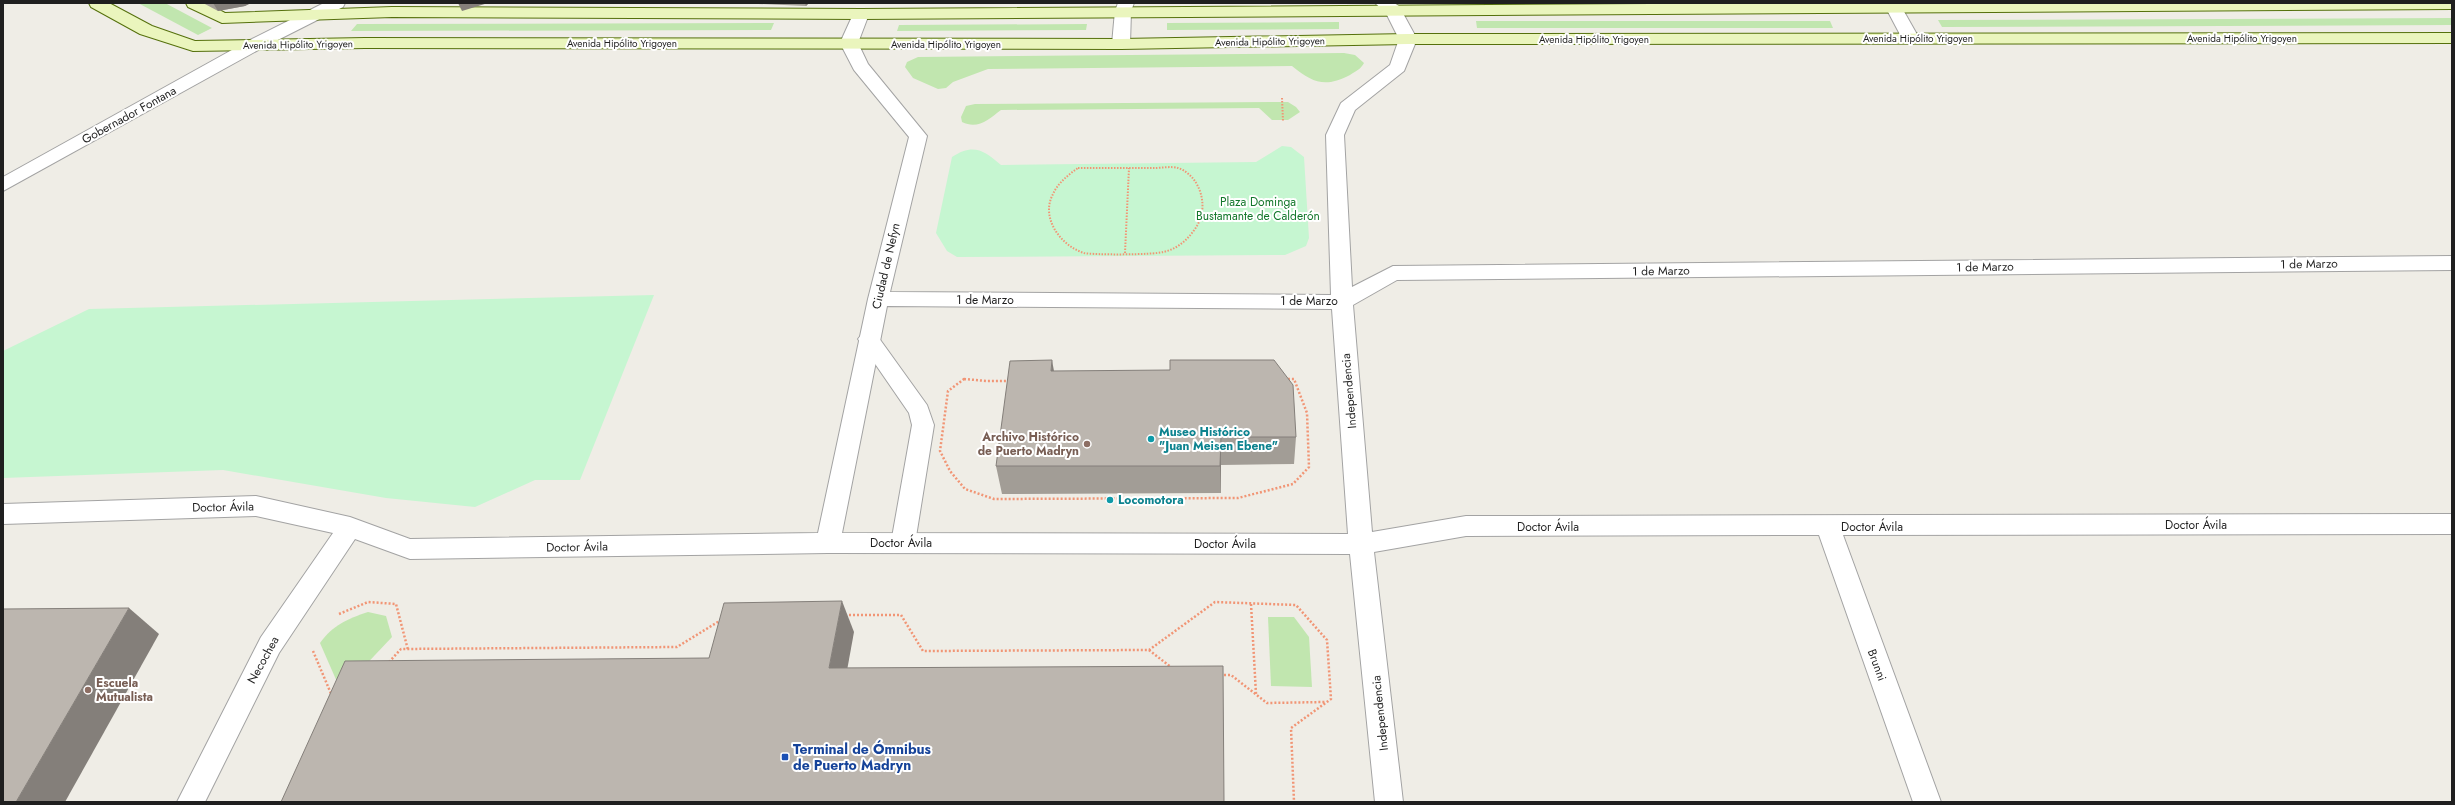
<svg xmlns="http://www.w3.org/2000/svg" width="2455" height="805" font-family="Jost,sans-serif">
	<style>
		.grass { fill: #c1e6af }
		.park { fill: #c6f6d1 }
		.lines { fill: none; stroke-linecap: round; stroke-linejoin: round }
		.lane-casing { stroke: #a3a3a3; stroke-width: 2 }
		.street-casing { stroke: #a3a3a3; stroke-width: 2 }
		.secondary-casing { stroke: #55700c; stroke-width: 2 }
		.path-far1 { stroke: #f19575; stroke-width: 2; stroke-dasharray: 1.5 1.5; stroke-linecap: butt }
		.path { stroke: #f19575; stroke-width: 2.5; stroke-dasharray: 2 2; stroke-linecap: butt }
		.lane { fill: #fff; fill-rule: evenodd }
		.street { fill: #fff; fill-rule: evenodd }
		.secondary { fill: #eaf5bd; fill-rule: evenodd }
		.wall { fill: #a29d96 }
		.shaded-wall { fill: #847f7a }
		.building { fill: #bcb6af; stroke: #847f7a }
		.culture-dot { fill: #0f9aa8; stroke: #fff; stroke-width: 1.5 }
		.education-dot { fill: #8d6e63; stroke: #fff; stroke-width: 1.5 }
		.transit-dot { fill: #1a4fb4; stroke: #fff; stroke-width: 1.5 }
		.labels { text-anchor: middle; stroke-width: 4; stroke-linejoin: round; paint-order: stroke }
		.far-street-label { font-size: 10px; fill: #1f1f1f; stroke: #fff }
		.street-label { font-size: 12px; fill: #1f1f1f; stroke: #fff }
		.park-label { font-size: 12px; fill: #13772b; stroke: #fff }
		.culture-label { font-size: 12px; font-weight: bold; fill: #0d838f; stroke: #fff; text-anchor: start }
		.education-label { font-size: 12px; font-weight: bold; fill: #785e54; stroke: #fff; text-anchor: end }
		.near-transit-label { font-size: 14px; font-weight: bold; fill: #164399; stroke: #fff; text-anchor: start }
	</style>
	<rect width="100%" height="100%" fill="#efede6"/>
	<!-- grass -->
	<g class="grass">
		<path d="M138,3H165L212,28L198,35Z"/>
		<path d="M2452,18V25L1942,27L1938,20Z"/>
		<path d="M1476,21H1830L1833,28H1477Z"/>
		<path d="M1339,22V29L1167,30V23Z"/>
		<path d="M774,23L771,30L351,31L357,24Z"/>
		<path d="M1087,24L1086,30L897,31L899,25Z"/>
		<path d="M1344,53L1355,55L1364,63C1361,69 1356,71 1350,75C1325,88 1313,83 1292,66L988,69L953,82L946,88L938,89L913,78L905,67L907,62L918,57Z"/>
		<path d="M1288,102L1296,107L1300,112L1288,120H1272L1259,108L1001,110C989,119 978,130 962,122L961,117L966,106L975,104Z"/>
		<path d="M368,612L386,616L392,637L341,691L320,643C333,625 347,619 368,612Z"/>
		<path d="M1268,617H1294L1309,637L1312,687L1271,686Z"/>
	</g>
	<!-- park -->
	<g class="park">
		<path d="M1282,146L1291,147L1304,157L1309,238L1306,246L1285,255L957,257L947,251L936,233L952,157C973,143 984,150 1001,165L1256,162Z"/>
		<path d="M654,295L580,480H535L475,507L386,498L223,470L3,478V351L89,309Z"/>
	</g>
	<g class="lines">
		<defs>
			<path id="lane" d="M869,331L876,334L927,405L934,425L915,543L911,550L903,553L895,550L891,543L912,425L909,413L858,339L862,334Z"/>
			<g id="street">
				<path d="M324,3H345L343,7L260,49L3,191V177L248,41Z"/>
				<path d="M1118,3H1134L1131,11L1130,44L1127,48H1115L1112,44L1115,11Z"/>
				<path d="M1375,3H1394L1399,6L1417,39L1404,71L1355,110L1344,135L1352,287L1393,266L2452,256V270L1397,280L1353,305L1372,532L1466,516L2452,514V534L1843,535L1941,802H1913L1819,535L1466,536L1374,552L1403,802H1375L1350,554L828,553L410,559L355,539L279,653L205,802H177L261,637L333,533L256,516L3,524V504L256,496L350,517L410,539L818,533L868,299L909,137L854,70L840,43L855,10H867L869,14L858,43L868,64L927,136L890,292L1331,295L1326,135L1341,103L1390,65L1399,39L1386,13ZM887,306L1332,309L1348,534L842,533Z"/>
				<path d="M1889,3H1906L1902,8L1919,38L1916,42H1904L1886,8Z"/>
			</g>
			<g id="secondary">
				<path d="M89,3H109L152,26L195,41L365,38L1121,39L1408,34L2452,33V43L1408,44L1121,49L365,48L193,51L140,34L91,7Z"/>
				<path d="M186,3H206L225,13L392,7L861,9L1818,3H2452V9L861,19L392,17L222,23L188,7Z"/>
			</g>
		</defs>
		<!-- lane casing -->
		<use href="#lane" class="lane-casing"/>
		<!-- street casing -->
		<use href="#street" class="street-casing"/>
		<!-- secondary casing -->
		<use href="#secondary" class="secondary-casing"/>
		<!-- path-far1 -->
		<g class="path-far1">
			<path d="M1282,98L1283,121"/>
			<path d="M1078,168C1103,168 1129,168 1154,168C1161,168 1172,166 1178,168C1199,175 1208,203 1199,222C1192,236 1179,249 1163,252C1153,255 1093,255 1084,253C1061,246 1040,218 1053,194C1058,183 1068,175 1078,168Z"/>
			<path d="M1125,253L1129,168"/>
		</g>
		<!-- path -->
		<g class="path">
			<path d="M964,379L987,381L1294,379L1307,413L1309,467L1293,484L1238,498L994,499L965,489L950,471L940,451L948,391Z"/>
			<path d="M1251,604L1256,694"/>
			<path d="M339,614L368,602L396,604L408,650"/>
			<path d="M845,615H901L923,651L1149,650L1215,602L1296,605L1327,640L1331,699L1291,728L1294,802"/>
			<path d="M1149,650L1172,668"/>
			<path d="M313,651L332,696"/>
			<path d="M389,662L401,649L677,647L721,620"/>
			<path d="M1220,675H1231L1267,703L1325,702"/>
		</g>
		<!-- lane -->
		<use href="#lane" class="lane"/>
		<!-- street -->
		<use href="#street" class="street"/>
		<!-- secondary -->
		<use href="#secondary" class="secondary"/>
	</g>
	<!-- wall -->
	<g class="wall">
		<path d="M203,3H251L245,6L218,11Z"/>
		<path d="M736,3H809L806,6Z"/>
		<path d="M1054,371L1296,437L1294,464L1221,465V493L1002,494L996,466Z"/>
	</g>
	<!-- shaded-wall -->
	<g class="shaded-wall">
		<path d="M213,3H251L245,6L218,11Z"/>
		<path d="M458,3H488L462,11Z"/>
		<path d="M805,3H809L806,6Z"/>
		<path d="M1052,360L1057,388L1051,371Z"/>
		<path d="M1221,437V493L1220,466Z"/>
		<path d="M842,601L854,632L842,698L829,668Z"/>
		<path d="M129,608L159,634L65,802H16Z"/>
	</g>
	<!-- building -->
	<g class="building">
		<path d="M1052,360L1051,371L1170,370V360H1274L1293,385L1296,437H1221L1220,466H996L1010,361Z"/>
		<path d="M842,601L829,668L1223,666L1224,802H281L345,661L709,658L724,603Z"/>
		<path d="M129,608L16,802H3V609Z"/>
	</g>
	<!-- markers -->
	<g class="culture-dot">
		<circle cx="1151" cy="439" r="4"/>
		<circle cx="1110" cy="500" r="4"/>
	</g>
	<g class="education-dot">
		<circle cx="1087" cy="444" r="4"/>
		<circle cx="88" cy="690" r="4"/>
	</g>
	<rect class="transit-dot" x="781" y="753" width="8" height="8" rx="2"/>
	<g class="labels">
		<!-- far-street labels -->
		<g class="far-street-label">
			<text x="1918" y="42">Avenida Hipólito Yrigoyen</text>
			<text x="2242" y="42">Avenida Hipólito Yrigoyen</text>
			<text x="1594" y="43">Avenida Hipólito Yrigoyen</text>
			<text transform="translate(1270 41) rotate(-1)" y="4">Avenida Hipólito Yrigoyen</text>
			<text x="622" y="47">Avenida Hipólito Yrigoyen</text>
			<text transform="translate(298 44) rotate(-1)" y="4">Avenida Hipólito Yrigoyen</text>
			<text x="946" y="48">Avenida Hipólito Yrigoyen</text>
		</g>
		<!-- street labels -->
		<g class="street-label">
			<text transform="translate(129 115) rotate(-29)" y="4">Gobernador Fontana</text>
			<text transform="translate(2309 264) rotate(-1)" y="4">1 de Marzo</text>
			<text transform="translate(886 266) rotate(-77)" y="4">Ciudad de Nefyn</text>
			<text transform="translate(1985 267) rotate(-1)" y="4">1 de Marzo</text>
			<text transform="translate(1661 271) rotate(-1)" y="4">1 de Marzo</text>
			<text x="985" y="304">1 de Marzo</text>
			<text x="1309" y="305">1 de Marzo</text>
			<text transform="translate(1349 391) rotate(-95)" y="4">Independencia</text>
			<text transform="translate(223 507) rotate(-1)" y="4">Doctor Ávila</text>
			<text x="2196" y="529">Doctor Ávila</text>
			<text x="1548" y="531">Doctor Ávila</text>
			<text x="1872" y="531">Doctor Ávila</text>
			<text x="901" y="547">Doctor Ávila</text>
			<text x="1225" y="548">Doctor Ávila</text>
			<text transform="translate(577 547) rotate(-1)" y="4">Doctor Ávila</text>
			<text transform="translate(263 660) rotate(-61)" y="4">Necochea</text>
			<text transform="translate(1877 665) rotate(70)" y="4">Brunni</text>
			<text transform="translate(1380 713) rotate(-96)" y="4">Independencia</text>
		</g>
		<!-- park labels -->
		<g class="park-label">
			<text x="1258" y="206">Plaza Dominga<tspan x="1258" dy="14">Bustamante de Calderón</tspan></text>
		</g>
		<!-- culture labels -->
		<g class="culture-label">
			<text x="1159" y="436">Museo Histórico<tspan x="1159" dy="14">"Juan Meisen Ebene"</tspan></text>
			<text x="1118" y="504">Locomotora</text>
		</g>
		<!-- education labels -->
		<g class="education-label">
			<text x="1079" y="441">Archivo Histórico<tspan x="1079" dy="14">de Puerto Madryn</tspan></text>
			<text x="96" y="687" text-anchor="start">Escuela<tspan x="96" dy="14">Mutualista</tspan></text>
		</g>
		<!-- near-transit labels -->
		<g class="near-transit-label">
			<text x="793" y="754">Terminal de Ómnibus<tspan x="793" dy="16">de Puerto Madryn</tspan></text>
		</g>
	</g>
	<!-- border -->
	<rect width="2455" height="805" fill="none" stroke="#1f1f1f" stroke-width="8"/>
</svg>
